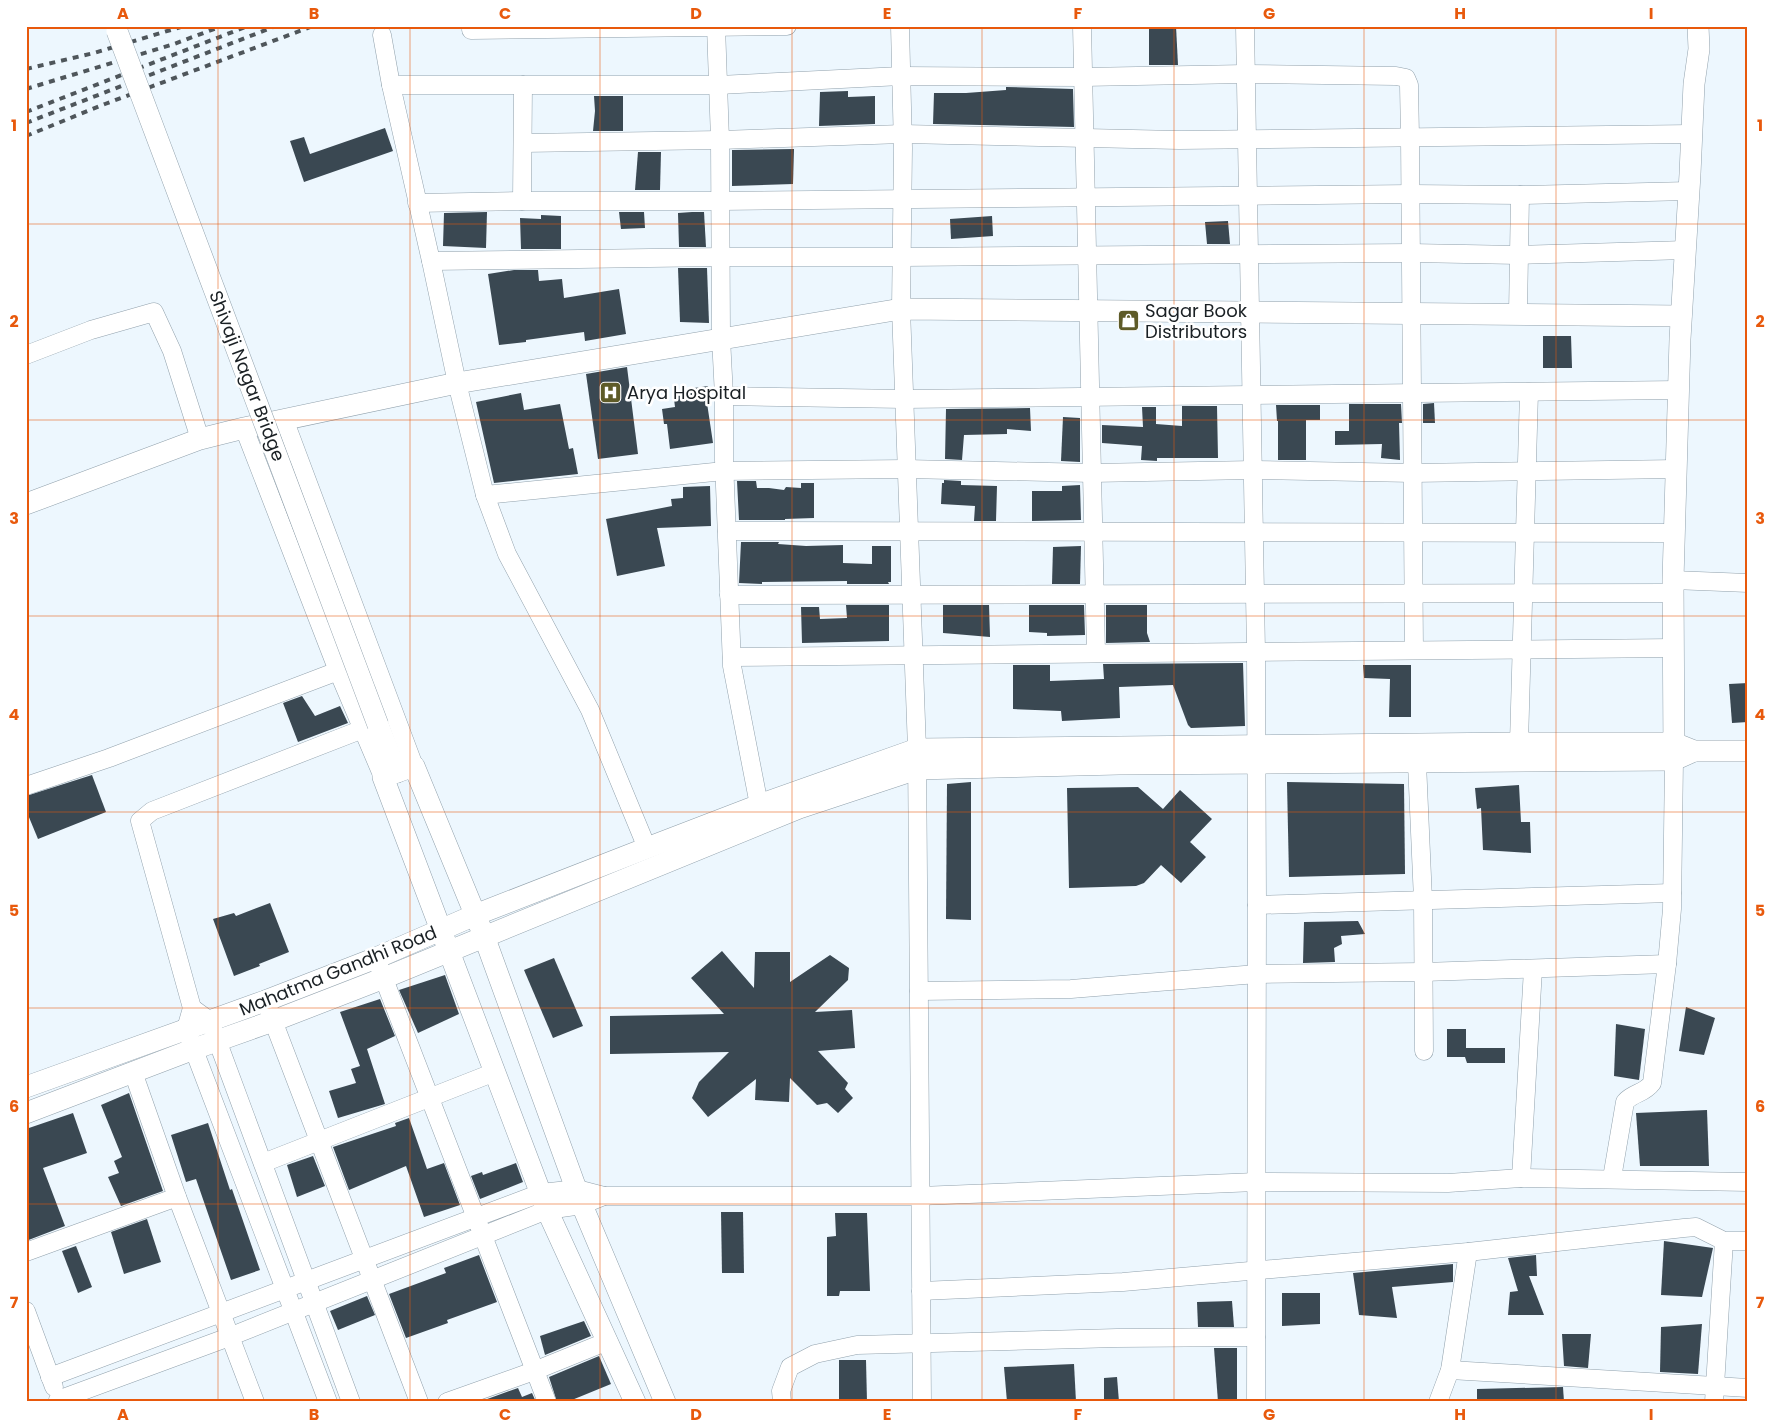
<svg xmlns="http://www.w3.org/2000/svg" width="1774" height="1428" font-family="Poppins,sans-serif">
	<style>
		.building { fill: #3a4852 }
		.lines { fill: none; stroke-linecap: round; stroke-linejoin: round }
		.minor-casing { stroke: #91a1ac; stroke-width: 19 }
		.major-casing { stroke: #91a1ac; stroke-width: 22 }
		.minor { stroke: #fff; stroke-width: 18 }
		.major { stroke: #fff; stroke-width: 21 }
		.rail { stroke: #4f565b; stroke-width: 4; stroke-dasharray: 6 6; stroke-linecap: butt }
		.major-bridge-casing { stroke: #91a1ac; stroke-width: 22; stroke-linecap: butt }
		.major-bridge { stroke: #fff; stroke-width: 21 }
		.grid { fill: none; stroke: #e8590c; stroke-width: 1; stroke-opacity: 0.55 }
		.labels { text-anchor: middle; stroke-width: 5; stroke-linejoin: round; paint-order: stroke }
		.poi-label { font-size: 18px; fill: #1a2024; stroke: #fff; text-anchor: start }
		.street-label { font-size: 18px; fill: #1a2024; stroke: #fff }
		.neatline { fill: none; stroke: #e8590c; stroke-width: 2 }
		.grid-label { font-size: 16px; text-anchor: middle; font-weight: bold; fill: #e8590c }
	</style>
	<rect width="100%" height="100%" fill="#edf7fe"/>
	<!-- building -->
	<g class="building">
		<path d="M1149,26H1176L1178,65H1149Z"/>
		<path d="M1006,87L1073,89L1074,127L933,124L934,93H966L1006,90Z"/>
		<path d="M848,91V97L875,96V124L819,126L820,92Z"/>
		<path d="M594,96H623V131H593L595,111Z"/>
		<path d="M385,128L393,151L304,182L290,141L304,137L310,154Z"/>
		<path d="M794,149L793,184L732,186V150Z"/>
		<path d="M638,152H661L660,190H635Z"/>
		<path d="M487,212L486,248L443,246L444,213Z"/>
		<path d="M619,212H644L645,228L621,229Z"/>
		<path d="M692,212H704L706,247H679L678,213Z"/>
		<path d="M541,215L561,216V249H521L520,218L541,219Z"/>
		<path d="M992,216L993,236L951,239L950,219Z"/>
		<path d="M1228,221L1230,244H1207L1205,222Z"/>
		<path d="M678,268H707L709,323L680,322Z"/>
		<path d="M514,270H538L539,281L562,279L564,298L619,289L626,334L585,341L584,332L526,340V342L499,345L488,274Z"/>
		<path d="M1543,336H1571L1572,368H1543Z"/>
		<path d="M627,367L638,454L598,459L586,374Z"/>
		<path d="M708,386L710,402L707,403L713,443L670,449L667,424H664L662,409L675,407L673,391Z"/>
		<path d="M521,393L524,410L560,404L569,449L573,448L578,474L494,483L476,402Z"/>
		<path d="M1434,403L1435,423H1423V404Z"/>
		<path d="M1349,404H1401L1402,423H1399L1400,460L1381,458L1382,444L1335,445V431H1349Z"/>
		<path d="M1276,405H1320V420H1306V460H1278V421H1277Z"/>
		<path d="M1182,406H1217L1218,458H1157V461L1141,460L1142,446L1102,443V425L1143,427L1142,407H1156V424L1182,426Z"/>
		<path d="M1030,408L1031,431L1007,429V434L964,435L962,460L945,459L946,409Z"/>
		<path d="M1063,417L1080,418V462L1061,461Z"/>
		<path d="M944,480L961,481V485L997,486L996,521H974L975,506L941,504L942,483H944Z"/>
		<path d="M737,481H756L757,488H769L784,490L786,487L801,488V483H814V518L785,519V520H739Z"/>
		<path d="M1080,485L1081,520L1032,521V491H1062V486Z"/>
		<path d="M710,486L711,526L657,528L665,566L617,576L606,519L672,506L671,499L683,498V487Z"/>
		<path d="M741,542H779L778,544L806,546L843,545V563L872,564V546H891V582H888L889,584H847V581L762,582V584L739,583Z"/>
		<path d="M1081,546L1080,584H1052L1053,547Z"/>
		<path d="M846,605H889V641L802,643L801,607H819L820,619L847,618Z"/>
		<path d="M943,605H989L990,637L943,633Z"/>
		<path d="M1029,605H1084L1085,635L1047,636V633L1029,632Z"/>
		<path d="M1106,605H1147V633L1150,642L1106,643Z"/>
		<path d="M1243,663L1245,726L1191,728L1188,725L1173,685L1119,687L1120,718L1062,721L1061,711L1013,709V665H1050V681L1104,679L1103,664Z"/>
		<path d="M1363,665H1411V717H1389L1390,679L1364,678Z"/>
		<path d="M1748,683V722L1732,723L1729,684Z"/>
		<path d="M302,696L315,716L340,706L348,723L298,742L283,703Z"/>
		<path d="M92,775L106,812L38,839L26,810V796Z"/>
		<path d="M971,782V920L946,919L947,784Z"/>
		<path d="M1287,782L1404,784L1405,874L1289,877Z"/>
		<path d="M1519,785L1521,822H1530L1531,853L1483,850L1481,808L1477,809L1475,788Z"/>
		<path d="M1138,787L1163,809L1180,790L1212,819L1190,842L1206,857L1181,883L1161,865L1144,883L1136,886L1069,888L1067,788Z"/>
		<path d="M270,903L289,952L259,964L260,966L234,976L213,919L234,913L236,916Z"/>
		<path d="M1358,921L1365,934L1341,936L1342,944L1334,948L1335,962L1303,963L1304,922Z"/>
		<path d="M722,951L754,988L755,952H790V982L830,955L849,968L848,980L815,1012L852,1010L855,1048L818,1051L848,1083L845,1089L853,1098L838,1113L827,1103L817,1105L790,1078L789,1102L755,1100L756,1079L708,1117L692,1098L699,1082L729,1052L610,1054V1016L724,1014L691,978Z"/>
		<path d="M554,958L583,1026L553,1038L524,970Z"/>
		<path d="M445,975L459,1014L418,1033L399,990Z"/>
		<path d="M380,999L395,1036L367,1049L385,1104L338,1118L329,1091L356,1083L351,1069L360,1066L340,1012Z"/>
		<path d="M1686,1007L1715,1018L1704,1055L1679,1051Z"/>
		<path d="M1616,1024L1645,1029L1639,1080L1614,1076Z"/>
		<path d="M1447,1029H1466V1048H1505V1063H1467L1465,1057H1447Z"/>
		<path d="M129,1093L163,1191L121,1206L108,1177L119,1173L114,1161L122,1157L101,1105Z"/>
		<path d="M1707,1110L1709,1166H1640L1636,1113Z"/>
		<path d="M73,1113L87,1153L43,1168L65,1226L26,1241V1129Z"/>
		<path d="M409,1118L427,1169L444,1163L460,1205L424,1217L406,1166L349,1190L333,1147L396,1126L395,1123Z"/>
		<path d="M208,1123L230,1190L232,1189L260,1270L231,1280L196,1179L186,1182L171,1135Z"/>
		<path d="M313,1156L325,1186L297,1197L287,1165Z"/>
		<path d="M516,1163L523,1182L480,1199L471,1176L482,1172L483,1175Z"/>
		<path d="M721,1212H743L744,1273H722Z"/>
		<path d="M835,1213H867L870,1291H840L839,1296H827V1237L836,1236Z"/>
		<path d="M147,1219L161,1262L124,1274L111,1232Z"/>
		<path d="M1664,1241L1713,1248L1702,1297L1661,1295Z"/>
		<path d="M76,1246L92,1287L78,1293L62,1251Z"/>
		<path d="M479,1255L497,1302L447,1320L448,1323L406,1338L389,1294L446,1273L444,1268Z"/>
		<path d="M1536,1255L1537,1276H1529L1544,1315H1508L1510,1292L1518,1291L1508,1258Z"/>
		<path d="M1453,1264V1282L1392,1287L1397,1318L1359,1315L1353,1273Z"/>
		<path d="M1282,1293H1320V1324L1282,1326Z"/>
		<path d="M367,1296L375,1315L338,1330L330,1311Z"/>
		<path d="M1232,1301L1234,1327H1198L1197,1302Z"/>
		<path d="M584,1321L591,1336L545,1355L540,1336Z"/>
		<path d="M1702,1324L1698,1374L1660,1372L1661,1327Z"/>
		<path d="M1562,1334H1591L1588,1368L1564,1366Z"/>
		<path d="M1214,1348H1237V1402H1218Z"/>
		<path d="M599,1356L611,1384L567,1402H557L549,1377Z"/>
		<path d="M839,1360H866L867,1402H839Z"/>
		<path d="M1074,1364L1076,1402H1007L1004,1367Z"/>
		<path d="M1117,1377L1119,1402H1104V1378Z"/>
		<path d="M1563,1387L1564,1402H1477V1389Z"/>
		<path d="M518,1388L522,1397L532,1393L536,1402H479Z"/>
	</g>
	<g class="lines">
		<defs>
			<g id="minor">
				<path d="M716,26L720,140L721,338L724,396V460L732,666L759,805L763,817"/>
				<path d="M900,26L903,148L901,309L917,749L922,1402"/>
				<path d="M1082,26L1096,653"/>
				<path d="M1245,26L1256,652L1257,905L1256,1402"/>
				<path d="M471,30L787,26"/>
				<path d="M382,35L391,85L431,261L457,383L485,495L507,554L590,710L647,848"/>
				<path d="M391,85H719L901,76L1083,77L1245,74L1396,76L1406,78L1409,85L1410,137L1414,650"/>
				<path d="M523,143L720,140L903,134L1179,140L1692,134"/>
				<path d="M522,201L523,85"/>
				<path d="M417,203L522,201H720L1411,194L1520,195L1689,191"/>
				<path d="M431,261L721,257H902L1411,253L1519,255L1686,250"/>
				<path d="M1518,314L1520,195"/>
				<path d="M26,355L91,330L154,312L172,351L200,439"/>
				<path d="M724,396L904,399L1678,390"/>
				<path d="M284,419L414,766"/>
				<path d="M244,428L338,671L383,777"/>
				<path d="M485,495L724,471L906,469L1092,473L1253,470L1413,473L1676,469"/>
				<path d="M727,531L1675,533"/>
				<path d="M1673,580L1748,583"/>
				<path d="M729,595L1674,593"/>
				<path d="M732,657L1674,648"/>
				<path d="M1519,743L1529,392"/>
				<path d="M1417,763L1423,900L1424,1051"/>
				<path d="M26,786L109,758L338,671"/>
				<path d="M1257,905L1672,893"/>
				<path d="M379,966L547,1402"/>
				<path d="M919,991L1071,989L1257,974L1423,972L1667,964"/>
				<path d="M192,1008L140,821L152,811L363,729"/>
				<path d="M269,1010L419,1402"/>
				<path d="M263,1163L495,1072"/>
				<path d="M1521,1178L1533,969"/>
				<path d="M1612,1178L1625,1102C1634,1092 1644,1094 1652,1083L1667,964L1672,909L1674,760"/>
				<path d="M604,1196H920L1256,1182L1448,1183L1521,1178L1748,1182"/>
				<path d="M177,1197L255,1402"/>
				<path d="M26,1252L177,1197L133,1072"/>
				<path d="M921,1291L1123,1282L1468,1252L1684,1228L1696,1227L1724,1241H1748"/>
				<path d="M26,1311L54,1387"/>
				<path d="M1450,1370L1748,1388"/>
				<path d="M50,1377L541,1193L577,1189L604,1196L582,1205L547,1210L229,1337L58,1400"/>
				<path d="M328,1402L186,1029L192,1008L210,1021L351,1402"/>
				<path d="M447,1402L534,1371L608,1341"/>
				<path d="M782,1402L781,1391L790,1367L815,1354L857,1345L1117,1338L1256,1337"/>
				<path d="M1438,1402L1450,1370L1468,1252"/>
				<path d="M1714,1402L1724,1241"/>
			</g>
			<g id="major">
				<path d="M26,504L200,439L244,428L457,383L901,309L1681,316"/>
				<path d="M378,725L397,772"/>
				<path d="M1674,758L1673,580L1680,339L1690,174L1694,84L1699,49L1698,26"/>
				<path d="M26,1087L265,1001L376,958L475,915L647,848L759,805L917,749L1519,743H1674L1694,751H1748"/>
				<path d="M26,1113L194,1049L273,1021L384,978L799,808L917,769L1119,764L1674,760L1694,751"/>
				<path d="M635,1402L547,1210L383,777L414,766L484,936L582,1205L665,1402"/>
			</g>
		</defs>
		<!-- minor casing -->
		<use href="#minor" class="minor-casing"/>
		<!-- major casing -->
		<use href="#major" class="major-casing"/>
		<!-- minor -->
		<use href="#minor" class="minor"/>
		<!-- major -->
		<use href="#major" class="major"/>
		<!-- rail -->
		<g class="rail">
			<path d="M26,69L94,53L184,26"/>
			<path d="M26,89L174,44L222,26"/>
			<path d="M26,112L248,26"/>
			<path d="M26,123L276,26"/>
			<path d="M26,136L105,104L313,26"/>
		</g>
		<defs>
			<path id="major-bridge" d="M117,31L378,725"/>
		</defs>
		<!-- major-bridge casing -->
		<use href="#major-bridge" class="major-bridge-casing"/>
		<!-- major-bridge -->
		<use href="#major-bridge" class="major-bridge"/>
	</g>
	<!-- grid -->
	<path class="grid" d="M218,26V1402M410,26V1402M600,26V1402M792,26V1402M982,26V1402M1174,26V1402M1364,26V1402M1556,26V1402M26,224H1748M26,420H1748M26,616H1748M26,812H1748M26,1008H1748M26,1204H1748"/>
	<!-- icons -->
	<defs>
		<symbol id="shop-square" viewBox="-11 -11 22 22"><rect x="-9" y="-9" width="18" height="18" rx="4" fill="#5e5b28" stroke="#fff"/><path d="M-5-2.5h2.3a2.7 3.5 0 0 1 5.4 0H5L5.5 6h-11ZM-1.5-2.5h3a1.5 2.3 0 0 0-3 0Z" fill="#fff"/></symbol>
		<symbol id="hospital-square" viewBox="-11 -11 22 22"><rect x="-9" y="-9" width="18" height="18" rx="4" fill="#5e5b28" stroke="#fff"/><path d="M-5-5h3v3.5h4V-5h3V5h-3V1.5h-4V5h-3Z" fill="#fff"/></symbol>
	</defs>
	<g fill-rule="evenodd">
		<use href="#shop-square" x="1116" y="308" width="25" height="25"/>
		<use href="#hospital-square" x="598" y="380" width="25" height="25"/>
	</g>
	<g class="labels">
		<!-- poi labels -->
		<g class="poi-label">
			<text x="1145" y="317">Sagar Book<tspan x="1145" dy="21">Distributors</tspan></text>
			<text x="627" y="399">Arya Hospital</text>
		</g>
		<!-- street labels -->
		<g class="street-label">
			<text transform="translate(247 376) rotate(69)" y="6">Shivaji Nagar Bridge</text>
			<text transform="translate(338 971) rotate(-22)" y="6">Mahatma Gandhi Road</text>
		</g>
	</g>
	<!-- border -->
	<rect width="1774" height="1428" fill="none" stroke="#ffffff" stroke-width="55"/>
	<rect x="28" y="28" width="1718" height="1372" class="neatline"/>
	<g class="grid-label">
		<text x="123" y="19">A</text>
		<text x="314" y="19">B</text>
		<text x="505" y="19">C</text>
		<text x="696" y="19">D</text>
		<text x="887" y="19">E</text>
		<text x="1078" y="19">F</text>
		<text x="1269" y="19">G</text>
		<text x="1460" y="19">H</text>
		<text x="1651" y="19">I</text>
		<text x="14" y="131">1</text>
		<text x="1760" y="131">1</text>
		<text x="14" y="327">2</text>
		<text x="1760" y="327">2</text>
		<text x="14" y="524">3</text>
		<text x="1760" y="524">3</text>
		<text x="14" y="720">4</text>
		<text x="1760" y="720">4</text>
		<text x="14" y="916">5</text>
		<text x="1760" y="916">5</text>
		<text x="14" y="1112">6</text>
		<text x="1760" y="1112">6</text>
		<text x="14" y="1308">7</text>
		<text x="1760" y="1308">7</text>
		<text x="123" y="1420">A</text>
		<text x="314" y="1420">B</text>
		<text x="505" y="1420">C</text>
		<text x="696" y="1420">D</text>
		<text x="887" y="1420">E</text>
		<text x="1078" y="1420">F</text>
		<text x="1269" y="1420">G</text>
		<text x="1460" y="1420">H</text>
		<text x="1651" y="1420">I</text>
	</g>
</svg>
